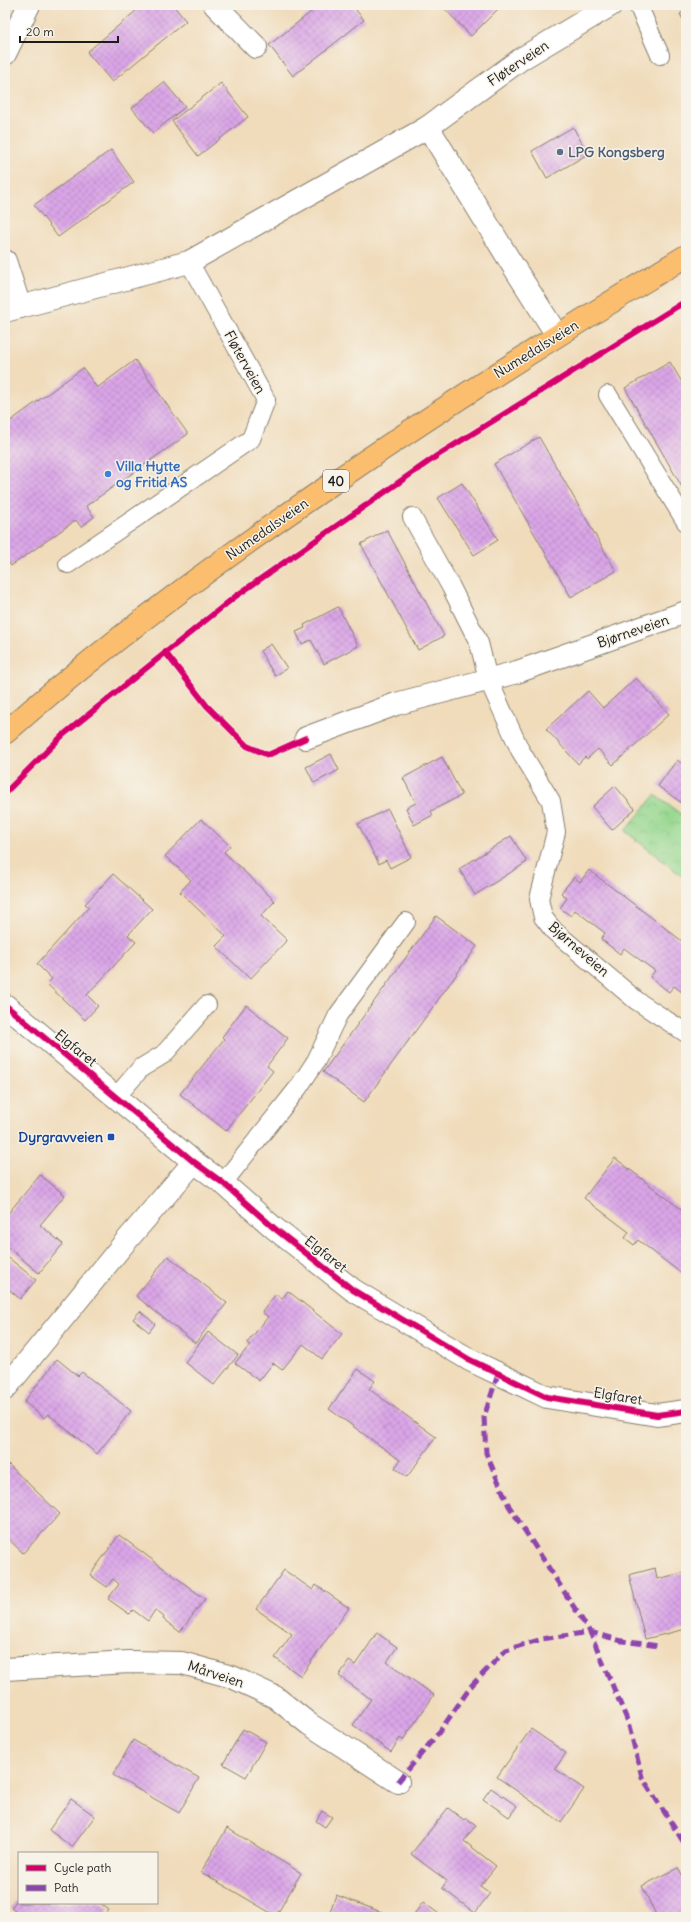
<svg xmlns="http://www.w3.org/2000/svg" width="691" height="1922" font-family="Delius,sans-serif">
	<style>
		.park { fill: url(#park-crowns); stroke: #587a55 }
		.building { fill: url(#building-cross-hatch) }
		.lines { fill: none; stroke-linecap: round; stroke-linejoin: round }
		.service-casing { stroke: #867c6c; stroke-width: 20 }
		.minor-casing { stroke: #867c6c; stroke-width: 24 }
		.primary-casing { stroke: #867c6c; stroke-width: 24 }
		.service { stroke: #fff; stroke-width: 18 }
		.minor { stroke: #fff; stroke-width: 22 }
		.primary { stroke: #fbbe6e; stroke-width: 22 }
		.quiet { stroke: #8e44ad; stroke-width: 5; stroke-dasharray: 10 5; stroke-linecap: butt }
		.cycleway-casing { stroke: #f7f3e8; stroke-width: 8 }
		.cycleway { stroke: #d6006c; stroke-width: 6 }
		.service-dot { fill: #5c6f8a; stroke: #f7f3e8; stroke-width: 1.5 }
		.shop-dot { fill: #3f7fe0; stroke: #f7f3e8; stroke-width: 1.5 }
		.transit-dot { fill: #1a4fb4; stroke: #f7f3e8; stroke-width: 1.5 }
		.labels { text-anchor: middle; stroke-width: 3; stroke-linejoin: round; paint-order: stroke }
		.shield { fill: #f7f3e8; stroke: #5e5c59; stroke-width: 1 }
		.shield-label { font-size: 13px; font-weight: bold; fill: #1c1c1c }
		.street-label { font-size: 14px; fill: #1c1c1c; stroke: #f7f3e8 }
		.service-label { font-size: 14px; font-weight: bold; fill: #4e5e75; stroke: #f7f3e8; text-anchor: start }
		.shop-label { font-size: 14px; font-weight: bold; fill: #366cbe; stroke: #f7f3e8; text-anchor: start }
		.transit-label { font-size: 14px; font-weight: bold; fill: #164399; stroke: #f7f3e8; text-anchor: end }
	</style>
	<defs>
		<pattern id="park-crowns" width="20" height="18" patternUnits="userSpaceOnUse"><rect width="20" height="18" fill="#94d78e"/><path d="M2 6a3 3 0 1 1 6 0M12 15a3 3 0 1 1 6 0" fill="none" stroke="#7fb87a"/></pattern>
		<pattern id="building-cross-hatch" width="8" height="8" patternUnits="userSpaceOnUse"><rect width="8" height="8" fill="#daa5e7"/><path d="M0 0l8 8M0 8l8-8" fill="none" stroke="#ba8dc6"/></pattern>
	</defs>
	<rect width="100%" height="100%" fill="#f7f3e8"/>
	<filter id="ink" filterUnits="userSpaceOnUse"><feTurbulence type="fractalNoise" baseFrequency=".025" numOctaves="2"/><feDisplacementMap in="SourceGraphic" scale="8" xChannelSelector="R" yChannelSelector="G"/><feConvolveMatrix kernelMatrix="1 2 1 2 8 2 1 2 1" color-interpolation-filters="sRGB"/></filter>
	<filter id="wash" filterUnits="userSpaceOnUse"><feTurbulence type="fractalNoise" baseFrequency=".012" numOctaves="4" result="noise"/><feDisplacementMap in="SourceGraphic" scale="16" xChannelSelector="R" yChannelSelector="G"/><feGaussianBlur stdDeviation="0.9" result="paint"/><feColorMatrix in="noise" values="0 0 0 0 0 0 0 0 0 0 0 0 0 0 0 0 0 1.4 0 .05"/><feComposite in="paint" operator="in"/></filter>
	<g filter="url(#wash)">
		<rect width="100%" height="100%" fill="#f0dcbb"/>
		<!-- park -->
		<path class="park" d="M655,795L686,818V879L625,831Z"/>
		<g id="blocks">
			<!-- building -->
			<g class="building">
				<path d="M143,5H173L186,21L112,82L87,52Z"/>
				<path d="M320,5H352L364,20L293,76L269,45Z"/>
				<path d="M441,5H493L498,9L471,36Z"/>
				<path d="M686,10V25L680,14Z"/>
				<path d="M164,82L185,107L153,133L132,108Z"/>
				<path d="M221,83L248,117L198,156L172,121Z"/>
				<path d="M573,127L588,154L547,178L532,151Z"/>
				<path d="M111,150L134,182L58,237L34,205Z"/>
				<path d="M135,360L188,434L86,506L94,517L81,527L76,520L11,566L5,558V425L83,368L97,388Z"/>
				<path d="M670,362L686,389V494L625,388Z"/>
				<path d="M539,437L616,571L571,597L494,464Z"/>
				<path d="M462,483L498,540L474,555L438,498Z"/>
				<path d="M387,530L444,636L418,650L361,544Z"/>
				<path d="M338,607L358,646L324,664L311,640L302,644L296,632L305,628L304,625Z"/>
				<path d="M271,644L287,668L275,676L260,651Z"/>
				<path d="M636,678L669,714L613,765L598,749L587,759L585,757L578,764L546,729L588,691L603,708Z"/>
				<path d="M331,754L339,770L314,783L306,767Z"/>
				<path d="M442,757L462,795L431,811L433,815L414,825L406,808L416,803L403,778Z"/>
				<path d="M677,760L686,767V806L658,786Z"/>
				<path d="M615,786L635,809L612,830L592,807Z"/>
				<path d="M388,809L411,857L390,868L386,860L379,864L358,824Z"/>
				<path d="M201,819L230,846L224,852L275,901L261,916L287,940L250,979L216,946L226,936L180,892L191,880L165,856Z"/>
				<path d="M511,836L527,862L475,895L459,869Z"/>
				<path d="M589,870L686,944V995L674,986L669,992L650,977L655,971L624,948L620,954L601,939L605,933L575,910L571,916L560,908L567,898L561,893L574,877L580,882Z"/>
				<path d="M113,874L152,909L128,935L136,942L87,995L98,1006L85,1020L47,984L52,979L37,964L89,907L85,904Z"/>
				<path d="M436,916L477,946L364,1102L323,1072Z"/>
				<path d="M246,1005L288,1038L267,1066L273,1071L226,1131L180,1094L224,1039L222,1037Z"/>
				<path d="M615,1158L686,1213V1277L638,1240L634,1245L625,1238L629,1232L584,1198Z"/>
				<path d="M40,1175L65,1195L40,1225L63,1244L39,1273L5,1245V1217Z"/>
				<path d="M5,1255L36,1280L20,1299L5,1286Z"/>
				<path d="M168,1256L227,1303L195,1343L136,1296Z"/>
				<path d="M288,1291L342,1334L322,1359L303,1344L282,1370L273,1363L259,1381L235,1363L250,1345L247,1343L268,1317L262,1312L276,1294L282,1299Z"/>
				<path d="M140,1311L155,1324L149,1332L133,1319Z"/>
				<path d="M208,1332L238,1355L214,1385L185,1362Z"/>
				<path d="M57,1359L78,1376L82,1372L131,1411L97,1454L48,1414L44,1418L24,1402Z"/>
				<path d="M358,1369L375,1381L369,1389L436,1437L407,1477L395,1468L400,1460L329,1409Z"/>
				<path d="M8,1464L60,1514L23,1553L5,1536V1467Z"/>
				<path d="M119,1535L205,1599L180,1632L163,1619L164,1617L155,1610L148,1621L133,1610L129,1614L108,1599L119,1584L113,1579L107,1587L90,1575Z"/>
				<path d="M655,1568L657,1579L686,1572V1629L645,1639L629,1575Z"/>
				<path d="M284,1570L313,1590L316,1585L349,1608L301,1676L275,1658L292,1634L256,1609Z"/>
				<path d="M377,1633L397,1647L387,1662L434,1695L403,1740L400,1738L391,1752L353,1725L371,1699L339,1676L349,1661L355,1665Z"/>
				<path d="M243,1729L266,1742L246,1777L223,1764Z"/>
				<path d="M531,1729L566,1753L555,1769L584,1789L561,1822L497,1777Z"/>
				<path d="M133,1740L199,1778L179,1813L113,1775Z"/>
				<path d="M491,1788L517,1806L509,1817L483,1799Z"/>
				<path d="M71,1799L95,1816L72,1847L49,1830Z"/>
				<path d="M448,1808L464,1820L466,1818L476,1825L464,1841L496,1866L480,1886L490,1893L475,1913L442,1888L447,1881L411,1854Z"/>
				<path d="M322,1811L332,1817L325,1827L316,1821Z"/>
				<path d="M227,1828L301,1873L276,1916L201,1872Z"/>
				<path d="M678,1868L686,1883V1917H657L642,1886Z"/>
				<path d="M336,1895L395,1917H328Z"/>
				<path d="M19,1897V1903H100L109,1910L104,1917H23L11,1908Z"/>
				<path d="M423,1902L443,1917H412Z"/>
			</g>
		</g>
	</g>
	<g filter="url(#ink)">
		<use href="#blocks" fill-opacity="0" stroke="#867c6c" stroke-width="1"/>
		<g class="lines">
			<defs>
				<g id="service">
					<path d="M638,5L660,55"/>
					<path d="M608,395L686,522"/>
					<path d="M412,517L451,587L479,643L488,679L520,750L551,801L556,832L539,899L543,917L554,931L637,1001L686,1033"/>
					<path d="M68,564L251,439L266,400L189,262"/>
					<path d="M116,1097L141,1068L164,1054L207,1005"/>
					<path d="M223,1183L298,1088L316,1061L338,1015L406,922"/>
				</g>
				<g id="minor">
					<path d="M215,5L256,47"/>
					<path d="M5,54L29,5"/>
					<path d="M428,127L510,261L557,335"/>
					<path d="M5,261L20,307"/>
					<path d="M5,311L189,262L428,127L521,59L611,5"/>
					<path d="M306,738L396,704L517,672L686,612"/>
					<path d="M5,1005L194,1162L223,1183L274,1228L353,1290L470,1360L547,1397L657,1415L686,1411"/>
					<path d="M5,1389L121,1247L194,1162"/>
					<path d="M5,1669L129,1662L182,1663L232,1677L275,1697L309,1724L398,1782"/>
				</g>
				<path id="primary" d="M5,733C103,646 209,568 317,494C437,411 561,332 686,256"/>
			</defs>
			<!-- service casing -->
			<use href="#service" class="service-casing"/>
			<!-- minor casing -->
			<use href="#minor" class="minor-casing"/>
			<!-- primary casing -->
			<use href="#primary" class="primary-casing"/>
			<!-- service -->
			<use href="#service" class="service"/>
			<!-- minor -->
			<use href="#minor" class="minor"/>
			<!-- primary -->
			<use href="#primary" class="primary"/>
			<!-- quiet -->
			<g class="quiet">
				<path d="M498,1374L484,1417L486,1453L509,1506L590,1632L628,1722L642,1777L686,1846"/>
				<path d="M398,1782L440,1731L472,1685L506,1650L542,1639L590,1632L622,1641L659,1646"/>
			</g>
			<defs>
				<g id="cycleway">
					<path d="M165,652L207,706L247,746L268,755L306,738"/>
					<path d="M5,793L63,735L236,596L438,455L686,301"/>
					<path d="M5,1005L194,1162L223,1183L274,1228L353,1290L470,1360L547,1397L657,1415L686,1411"/>
				</g>
			</defs>
			<!-- cycleway casing -->
			<use href="#cycleway" class="cycleway-casing"/>
			<!-- cycleway -->
			<use href="#cycleway" class="cycleway"/>
		</g>
	</g>
	<!-- markers -->
	<circle class="service-dot" cx="560" cy="152" r="4"/>
	<circle class="shop-dot" cx="108" cy="474" r="4"/>
	<rect class="transit-dot" x="107" y="1133" width="8" height="8" rx="2"/>
	<g class="labels">
		<!-- shield labels -->
		<rect class="shield" x="323" y="470" width="26" height="22" rx="3"/>
		<g class="shield-label">
			<text x="336" y="486">40</text>
		</g>
		<!-- street labels -->
		<g class="street-label">
			<text transform="translate(518 63) rotate(-34)" y="5">Fløterveien</text>
			<text transform="translate(536 349) rotate(-32)" y="5">Numedalsveien</text>
			<text transform="translate(245 362) rotate(61)" y="5">Fløterveien</text>
			<text transform="translate(267 529) rotate(-35)" y="5">Numedalsveien</text>
			<text transform="translate(633 631) rotate(-19)" y="5">Bjørneveien</text>
			<text transform="translate(579 949) rotate(41)" y="5">Bjørneveien</text>
			<text transform="translate(76 1048) rotate(39)" y="5">Elgfaret</text>
			<text transform="translate(326 1254) rotate(38)" y="5">Elgfaret</text>
			<text transform="translate(618 1396) rotate(9)" y="5">Elgfaret</text>
			<text transform="translate(216 1674) rotate(18)" y="5">Mårveien</text>
		</g>
		<!-- service labels -->
		<g class="service-label">
			<text x="568" y="157">LPG Kongsberg</text>
		</g>
		<!-- shop labels -->
		<g class="shop-label">
			<text x="116" y="471">Villa Hytte<tspan x="116" dy="16">og Fritid AS</tspan></text>
		</g>
		<!-- transit labels -->
		<g class="transit-label">
			<text x="103" y="1142">Dyrgravveien</text>
		</g>
	</g>
	<!-- margin -->
	<rect width="691" height="1922" fill="none" stroke="#f7f3e8" stroke-width="20"/>
	<!-- legend -->
	<rect x="18" y="1852" width="140" height="52" fill="#f7f3e8" stroke="#9f9d96"/>
	<rect x="26" y="1865" width="20" height="6" fill="#d6006c" stroke="#9f9d96"/>
	<text x="54" y="1872" font-size="12" fill="#1c1c1c">Cycle path</text>
	<rect x="26" y="1885" width="20" height="6" fill="#8e44ad" stroke="#9f9d96"/>
	<text x="54" y="1892" font-size="12" fill="#1c1c1c">Path</text>
	<!-- scale -->
	<path d="M20 36v6h98v-6" fill="none" stroke="#1c1c1c" stroke-width="2"/>
	<text x="26" y="36" font-size="12" fill="#1c1c1c" stroke="#f7f3e8" stroke-width="3" paint-order="stroke">20 m</text>
</svg>
